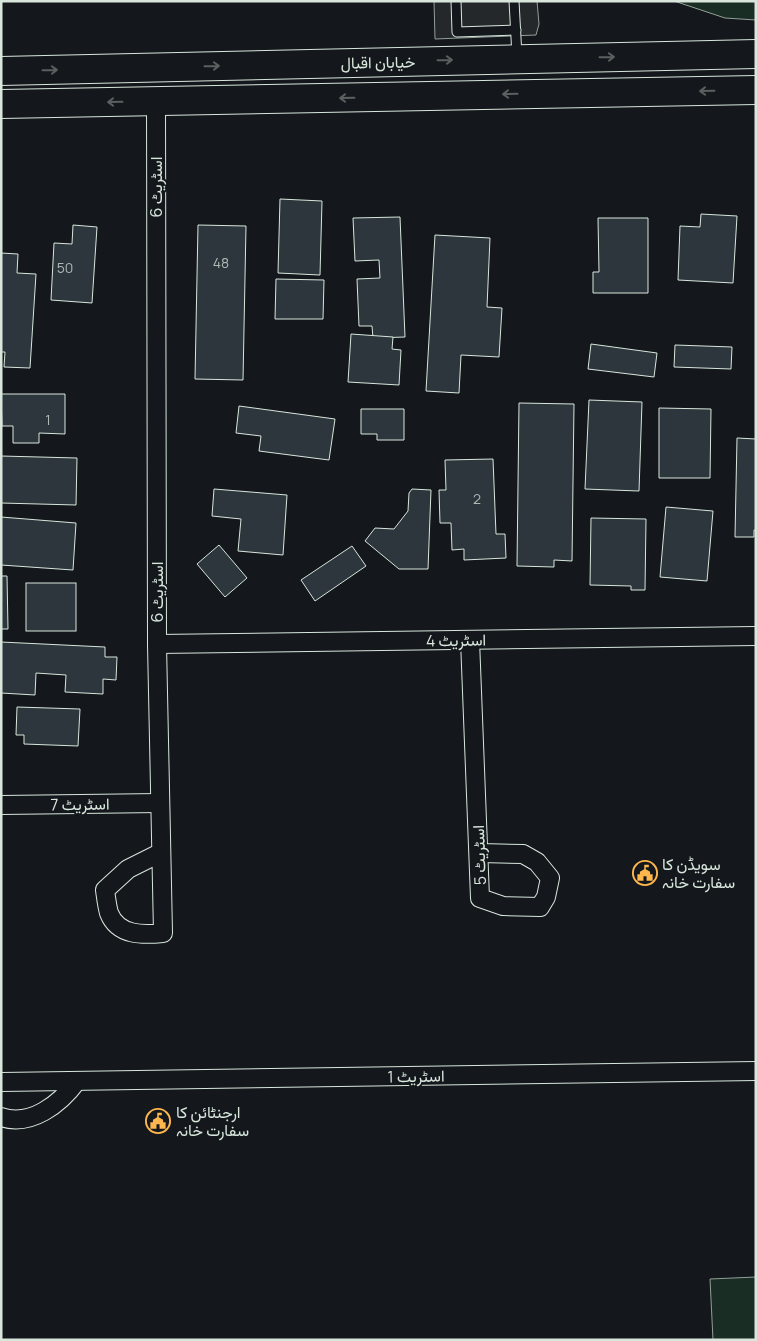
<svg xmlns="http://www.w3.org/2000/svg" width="757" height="1341" font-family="Manrope,Vazirmatn,sans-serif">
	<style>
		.green { fill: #1a2d24; stroke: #939e99 }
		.parking { fill: #24282b; stroke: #939e99 }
		.building { fill: #2c363c; stroke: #d8e6dc }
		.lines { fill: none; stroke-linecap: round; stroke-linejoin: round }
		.lane-casing { stroke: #d8e6dc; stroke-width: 11 }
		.street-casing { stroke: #d8e6dc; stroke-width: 20 }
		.primary-casing { stroke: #d8e6dc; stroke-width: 30 }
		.lane { stroke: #14181c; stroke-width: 9 }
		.street { stroke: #14181c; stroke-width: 18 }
		.primary { stroke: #14181c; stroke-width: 28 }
		.oneway { stroke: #59605f }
		.labels { text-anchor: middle; stroke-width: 4; stroke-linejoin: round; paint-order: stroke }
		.number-label { font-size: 14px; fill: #adbab4 }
		.street-label { font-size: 16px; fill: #d8e6dc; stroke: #14181c }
		.poi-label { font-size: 16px; fill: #d8e6dc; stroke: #14181c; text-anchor: start }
	</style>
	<rect width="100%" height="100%" fill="#14181c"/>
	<!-- green -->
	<g class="green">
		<path d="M674,1H756V20L725,18Z"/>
		<path d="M756,1277V1340H713L710,1279Z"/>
	</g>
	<!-- parking -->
	<path class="parking" d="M434,1H537L539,24L536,35L435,39Z"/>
	<!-- building -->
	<g class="building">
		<path d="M280,199L322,201L320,275L278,273Z"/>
		<path d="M701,214L737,216L733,283L678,280L680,226L700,227Z"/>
		<path d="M400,217L405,337L373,338L372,326H359L357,279L380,278L379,260L355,261L353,218Z"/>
		<path d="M598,218H648V293H593V272H599Z"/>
		<path d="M73,225L97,227L92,303L51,300L54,243L72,244Z"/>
		<path d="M198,225L246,226L243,380L195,379Z"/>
		<path d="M435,235L490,238L487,307L502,308L499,357L461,355L459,393L426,391Z"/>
		<path d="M1,247V253L18,254L17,273L36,274L30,368L4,367L5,352H1Z"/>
		<path d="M276,279L324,280L323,319H275Z"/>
		<path d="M351,334L393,337L392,349L401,350L399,385L348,382Z"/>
		<path d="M591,344L657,353L654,377L588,369Z"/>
		<path d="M675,345L732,347L731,369L674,367Z"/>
		<path d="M1,394H65V434L39,433V443H13V426H2Z"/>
		<path d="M589,400L642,402L639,491L585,489Z"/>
		<path d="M519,403L574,404L572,561L554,560V567L517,566Z"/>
		<path d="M239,406L335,419L329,460L259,451L261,436L236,433Z"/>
		<path d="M659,408L711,409L710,478H659Z"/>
		<path d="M361,409H404V440H377V434H361Z"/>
		<path d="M737,438L756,439V530H754V537H735Z"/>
		<path d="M1,456L77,458L76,505L1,503Z"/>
		<path d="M493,459L496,534H505L506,558L464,560V549L452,550L451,523H440L439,490H446L445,460Z"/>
		<path d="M214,489L287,495L283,555L238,551L241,519L212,516Z"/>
		<path d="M412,489L431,490L428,569H399L365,541L375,528L394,529L408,511L409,493Z"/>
		<path d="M666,507L713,511L707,581L660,577Z"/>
		<path d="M1,517L76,523L73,570L1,565Z"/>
		<path d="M591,518L646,519L645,590H631V586L590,585Z"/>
		<path d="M219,545L247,578L225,597L197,564Z"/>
		<path d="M352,546L366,566L315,601L301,580Z"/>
		<path d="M1,576H7L8,629H1Z"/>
		<rect x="26" y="583" width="50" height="48"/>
		<path d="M1,642L105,647V657H117L116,680L103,679V694L65,692L66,675L36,673L35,695L1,693Z"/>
		<path d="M17,707L80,709L78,746L24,744V735H16Z"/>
	</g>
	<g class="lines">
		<defs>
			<g id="lane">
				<path d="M456,1L457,32L516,30"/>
				<path d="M514,1L517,56"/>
			</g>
			<g id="street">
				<path d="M470,640L480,898L503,906L540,907L546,897L550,878L537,862L523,854L481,853"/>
				<path d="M157,644L756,636"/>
				<path d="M1,805L160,803"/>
				<path d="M156,855L128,869L105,890C106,897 107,906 109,913C118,936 143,935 163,933L157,644L156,102"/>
				<path d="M1,1082L756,1071"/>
				<path d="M1,1117C31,1127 60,1104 77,1081"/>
			</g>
			<g id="primary">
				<path d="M1,71L756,54"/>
				<path d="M1,104L756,90"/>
			</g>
		</defs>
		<!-- lane casing -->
		<use href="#lane" class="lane-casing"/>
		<!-- street casing -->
		<use href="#street" class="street-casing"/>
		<!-- primary casing -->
		<use href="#primary" class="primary-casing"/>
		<!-- lane -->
		<use href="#lane" class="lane"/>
		<!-- street -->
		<use href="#street" class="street"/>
		<!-- primary -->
		<use href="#primary" class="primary"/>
	</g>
	<!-- one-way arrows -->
	<defs><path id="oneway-shaft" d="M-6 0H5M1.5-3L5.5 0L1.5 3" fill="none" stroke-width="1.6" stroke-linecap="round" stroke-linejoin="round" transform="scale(1.25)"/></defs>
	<g class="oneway">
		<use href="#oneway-shaft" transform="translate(607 57) rotate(-1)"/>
		<use href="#oneway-shaft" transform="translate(445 60) rotate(-1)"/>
		<use href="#oneway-shaft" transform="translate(212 66) rotate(-1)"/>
		<use href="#oneway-shaft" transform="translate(50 70) rotate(-1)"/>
		<use href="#oneway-shaft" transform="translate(707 91) rotate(179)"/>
		<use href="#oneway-shaft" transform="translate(510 94) rotate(179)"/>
		<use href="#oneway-shaft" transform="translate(347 98) rotate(179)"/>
		<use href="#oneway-shaft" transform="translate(115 102) rotate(179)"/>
	</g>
	<!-- icons -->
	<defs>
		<symbol id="civic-ring" viewBox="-11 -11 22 22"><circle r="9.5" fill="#14181c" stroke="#ffb74d" stroke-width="1.5"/><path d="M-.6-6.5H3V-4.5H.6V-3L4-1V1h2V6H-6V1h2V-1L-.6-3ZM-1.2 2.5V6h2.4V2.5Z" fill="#ffb74d"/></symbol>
	</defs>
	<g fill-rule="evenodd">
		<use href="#civic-ring" x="631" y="859" width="28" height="28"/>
		<use href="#civic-ring" x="144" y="1107" width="28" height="28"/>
	</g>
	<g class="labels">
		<!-- number labels -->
		<g class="number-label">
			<text x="221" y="268">48</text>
			<text x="65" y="273">50</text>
			<text x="48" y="425">1</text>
			<text x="477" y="504">2</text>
		</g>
		<!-- street labels -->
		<g class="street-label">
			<text transform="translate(378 62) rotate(-1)" y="6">خیابان اقبال</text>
			<text transform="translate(156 187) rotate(-90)" y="6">اسٹریٹ 6</text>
			<text transform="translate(157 592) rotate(-90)" y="6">اسٹریٹ 6</text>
			<text transform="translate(456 640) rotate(-1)" y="6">اسٹریٹ 4</text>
			<text transform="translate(80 804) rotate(-1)" y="6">اسٹریٹ 7</text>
			<text transform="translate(479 855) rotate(-92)" y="6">اسٹریٹ 5</text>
			<text transform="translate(416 1076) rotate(-1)" y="6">اسٹریٹ 1</text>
		</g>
		<!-- poi labels -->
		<g class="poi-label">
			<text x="662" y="870">سویڈن کا<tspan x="662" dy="18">سفارت خانہ</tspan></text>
			<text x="176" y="1118">ارجنٹائن کا<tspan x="176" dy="18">سفارت خانہ</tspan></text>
		</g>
	</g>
	<!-- border -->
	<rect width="757" height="1341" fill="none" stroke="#d8e6dc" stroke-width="5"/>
</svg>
